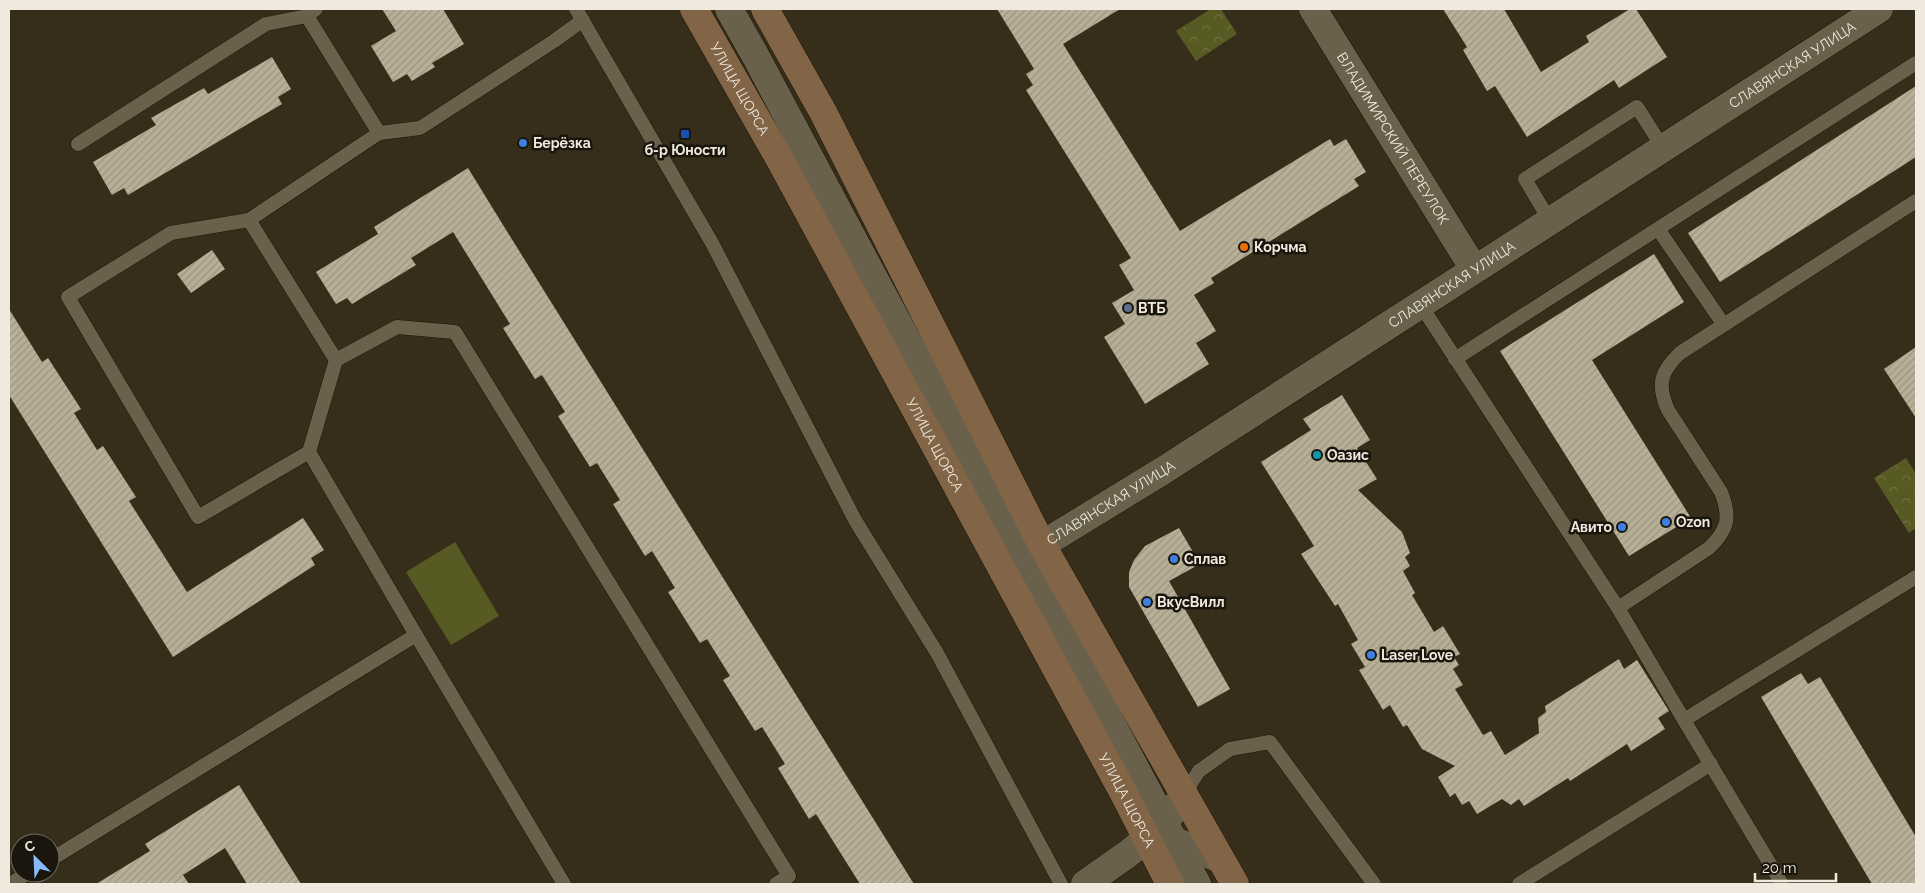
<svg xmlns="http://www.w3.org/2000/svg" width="1925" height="893" font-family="Raleway,sans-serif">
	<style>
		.park { fill: url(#park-crowns) }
		.pitch { fill: #585a24 }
		.building { fill: url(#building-hatch) }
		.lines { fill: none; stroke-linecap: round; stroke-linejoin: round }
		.service-casing { stroke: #1d1603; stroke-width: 15 }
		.minor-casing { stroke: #1d1603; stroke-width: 29 }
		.tertiary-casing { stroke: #1d1603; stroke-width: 29 }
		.secondary-casing { stroke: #1d1603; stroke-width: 29 }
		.service { stroke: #69614b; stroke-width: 14 }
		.minor { stroke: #69614b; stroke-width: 28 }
		.tertiary { stroke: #69614b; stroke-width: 28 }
		.secondary { stroke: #826447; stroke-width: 28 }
		.transit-dot { fill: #1a4fb4; stroke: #1a160e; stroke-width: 2 }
		.shop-dot { fill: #3f7fe0; stroke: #1a160e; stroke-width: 2 }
		.food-dot { fill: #e8710a; stroke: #1a160e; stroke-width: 2 }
		.service-dot { fill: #5c6f8a; stroke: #1a160e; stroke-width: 2 }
		.culture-dot { fill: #0f9aa8; stroke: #1a160e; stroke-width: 2 }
		.labels { text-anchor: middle; stroke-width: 5; stroke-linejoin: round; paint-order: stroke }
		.street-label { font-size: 14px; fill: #efeadd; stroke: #1a160e }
		.poi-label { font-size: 14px; font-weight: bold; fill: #efeadd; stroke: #1a160e; text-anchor: start }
	</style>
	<defs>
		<pattern id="park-crowns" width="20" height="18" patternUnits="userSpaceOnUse" patternTransform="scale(1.25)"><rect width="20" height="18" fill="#585a24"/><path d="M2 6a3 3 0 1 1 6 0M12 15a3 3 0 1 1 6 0" fill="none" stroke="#707243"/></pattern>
		<pattern id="building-hatch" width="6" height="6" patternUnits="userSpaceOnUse" patternTransform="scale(1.25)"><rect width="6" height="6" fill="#b8af97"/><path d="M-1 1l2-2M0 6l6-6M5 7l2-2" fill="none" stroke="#9c9582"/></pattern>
	</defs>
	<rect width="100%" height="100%" fill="#362e1a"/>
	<!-- park -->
	<g class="park">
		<path d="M1211,9H1221L1237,34L1196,61L1176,31Z"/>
		<path d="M1906,458L1916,474V528L1909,533L1874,478Z"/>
	</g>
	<!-- pitch -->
	<path class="pitch" d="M455,542L499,616L451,645L406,572Z"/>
	<!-- building -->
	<g class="building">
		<path d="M382,9H443L464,44L432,63L435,67L412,81L407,74L393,82L371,46L396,31Z"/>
		<path d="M997,9H1120L1063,44L1180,231L1330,139L1334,146L1346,139L1366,172L1354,179L1359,186L1211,278L1214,283L1194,295L1216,331L1196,343L1209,364L1145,404L1104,337L1125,324L1112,303L1134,290L1119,265L1131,258L1026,90L1033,85L1026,74L1034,69Z"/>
		<path d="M1443,9H1504L1541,72L1589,42L1586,36L1630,9H1636L1667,57L1619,88L1614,80L1527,137L1495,86L1487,91L1463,50L1467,47Z"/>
		<path d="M272,57L291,89L278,97L282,104L128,195L124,188L112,195L93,162L156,125L151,118L204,88L208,94Z"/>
		<path d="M1916,86V157L1720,282L1688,233Z"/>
		<path d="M468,168L503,225L914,884H860L816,814L809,819L778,768L785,764L762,727L755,731L723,680L730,676L707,639L700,643L668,592L675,588L652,551L645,556L613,504L620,500L597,463L590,467L558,416L565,412L542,375L535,379L503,328L510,324L453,232L411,258L416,265L352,304L347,298L336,304L316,272L378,234L374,227Z"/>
		<path d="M212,250L225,269L191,293L177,274Z"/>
		<path d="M1654,254L1684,302L1592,360L1691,518L1629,556L1500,351Z"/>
		<path d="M9,309L42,362L48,358L81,409L74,413L97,450L103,446L136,497L129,501L187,592L303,518L324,550L311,558L315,565L173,657L9,395Z"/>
		<path d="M1916,347V418L1884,369Z"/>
		<path d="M1342,395L1370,440L1357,448L1377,479L1358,490L1402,532L1410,553L1405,557L1410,566L1403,571L1415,593L1412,595L1434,632L1443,626L1460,654L1454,657L1459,665L1453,669L1463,685L1455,689L1483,735L1491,731L1505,755L1539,733L1538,718L1546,712L1545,706L1619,659L1624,669L1637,660L1669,711L1658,718L1665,729L1631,751L1627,744L1570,781L1568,778L1524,806L1519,799L1511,805L1502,799L1477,814L1469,801L1462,805L1455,793L1450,797L1438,777L1455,766L1422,749L1407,725L1403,727L1390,705L1383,710L1359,670L1365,667L1351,644L1358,640L1338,604L1335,606L1301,554L1314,546L1261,462L1311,430L1303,419Z"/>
		<path d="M1179,528L1200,564L1169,581L1230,689L1198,707L1129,587V572L1134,560L1145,546Z"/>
		<path d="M1801,673L1808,684L1820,677L1916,837V884H1872L1761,697Z"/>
		<path d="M239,785L301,884H247L225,848L183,875L189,884H96L150,851L145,844Z"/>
	</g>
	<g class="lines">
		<defs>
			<g id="service">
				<path d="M316,9L307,16L379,133"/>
				<path d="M576,9L712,243L855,520L937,653L1061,884"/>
				<path d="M78,144L266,24L307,16"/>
				<path d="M249,220L171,233L68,297L198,517L309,452"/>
				<path d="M1550,221L1525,179L1637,107L1663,148"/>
				<path d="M1658,229L1724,325"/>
				<path d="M1420,304L1618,608L1684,720"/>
				<path d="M1455,359L1916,63"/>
				<path d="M336,360L397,327L455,332L789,876L776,884"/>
				<path d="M1618,608L1709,548C1728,530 1731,517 1721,492L1668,410C1657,385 1660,372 1680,353L1916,201"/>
				<path d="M416,635L309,452L336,360L249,220L379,133L420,128L554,41L583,20"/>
				<path d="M1184,794L1199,771L1230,749L1270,742L1374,884"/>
				<path d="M50,860L416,635L564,884"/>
				<path d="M10,884L28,873"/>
				<path d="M1519,884L1711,764"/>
				<path d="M1782,884L1684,720L1916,577"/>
			</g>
			<g id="minor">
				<path d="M729,9L755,55L1197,884"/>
				<path id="s1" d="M1313,9L1474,269"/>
				<path id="s2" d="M1022,557L1164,470L1879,9"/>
			</g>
			<g id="tertiary">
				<path d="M1146,839L1175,841L1220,859"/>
				<path d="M1085,884L1129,853L1165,823L1184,794"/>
			</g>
			<g id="secondary">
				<path id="s3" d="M694,9L779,158L1028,617L1123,792L1170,884"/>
				<path d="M765,9L823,112L1042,545L1235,884"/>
			</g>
		</defs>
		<!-- service casing -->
		<use href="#service" class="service-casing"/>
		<!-- minor casing -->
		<use href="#minor" class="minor-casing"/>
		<!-- tertiary casing -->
		<use href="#tertiary" class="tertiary-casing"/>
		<!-- secondary casing -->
		<use href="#secondary" class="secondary-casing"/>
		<!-- service -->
		<use href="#service" class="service"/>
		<!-- minor -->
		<use href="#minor" class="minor"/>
		<!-- tertiary -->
		<use href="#tertiary" class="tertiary"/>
		<!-- secondary -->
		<use href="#secondary" class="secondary"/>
	</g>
	<!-- markers -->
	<rect class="transit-dot" x="680" y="129" width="10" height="10" rx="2.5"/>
	<g class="shop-dot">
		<circle cx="523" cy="143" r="5"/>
		<circle cx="1666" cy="522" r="5"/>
		<circle cx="1622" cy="527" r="5"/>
		<circle cx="1174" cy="559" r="5"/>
		<circle cx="1147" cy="602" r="5"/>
		<circle cx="1371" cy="655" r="5"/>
	</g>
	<circle class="food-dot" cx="1244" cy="247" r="5"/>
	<circle class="service-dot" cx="1128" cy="308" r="5"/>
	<circle class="culture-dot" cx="1317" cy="455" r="5"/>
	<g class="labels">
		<!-- street labels -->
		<g class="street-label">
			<text dy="5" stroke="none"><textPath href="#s2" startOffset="914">СЛАВЯНСКАЯ УЛИЦА</textPath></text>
			<text dy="5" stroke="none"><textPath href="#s3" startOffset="92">УЛИЦА ЩОРСА</textPath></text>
			<text dy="5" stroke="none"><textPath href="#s1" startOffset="152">ВЛАДИМИРСКИЙ ПЕРЕУЛОК</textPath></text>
			<text dy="5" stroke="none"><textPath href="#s2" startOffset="509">СЛАВЯНСКАЯ УЛИЦА</textPath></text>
			<text dy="5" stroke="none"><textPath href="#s3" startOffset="498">УЛИЦА ЩОРСА</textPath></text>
			<text dy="5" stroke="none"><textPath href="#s2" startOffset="104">СЛАВЯНСКАЯ УЛИЦА</textPath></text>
			<text dy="5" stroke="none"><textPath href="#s3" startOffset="902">УЛИЦА ЩОРСА</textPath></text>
		</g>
		<!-- poi labels -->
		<g class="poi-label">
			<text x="533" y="148">Берёзка</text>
			<text x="685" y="155" text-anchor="middle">б-р Юности</text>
			<text x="1254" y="252">Корчма</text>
			<text x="1138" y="313">ВТБ</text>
			<text x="1327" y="460">Оазис</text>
			<text x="1676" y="527">Ozon</text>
			<text x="1612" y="532" text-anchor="end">Авито</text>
			<text x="1184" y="564">Сплав</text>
			<text x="1157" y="607">ВкусВилл</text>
			<text x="1381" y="660">Laser Love</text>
		</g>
	</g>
	<!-- border -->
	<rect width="1925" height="893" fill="none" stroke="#efeadd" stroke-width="20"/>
	<!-- north arrow -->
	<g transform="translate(35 858) rotate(336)"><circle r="24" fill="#1a160e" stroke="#6f6b61"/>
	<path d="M0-4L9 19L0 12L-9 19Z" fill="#85bbfb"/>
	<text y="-8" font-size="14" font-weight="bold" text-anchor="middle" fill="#efeadd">С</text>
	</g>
	<!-- scale -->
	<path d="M1755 873v8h81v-8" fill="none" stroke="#efeadd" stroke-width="2.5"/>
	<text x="1762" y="873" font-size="15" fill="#efeadd" stroke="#1a160e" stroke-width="4" paint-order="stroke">20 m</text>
</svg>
